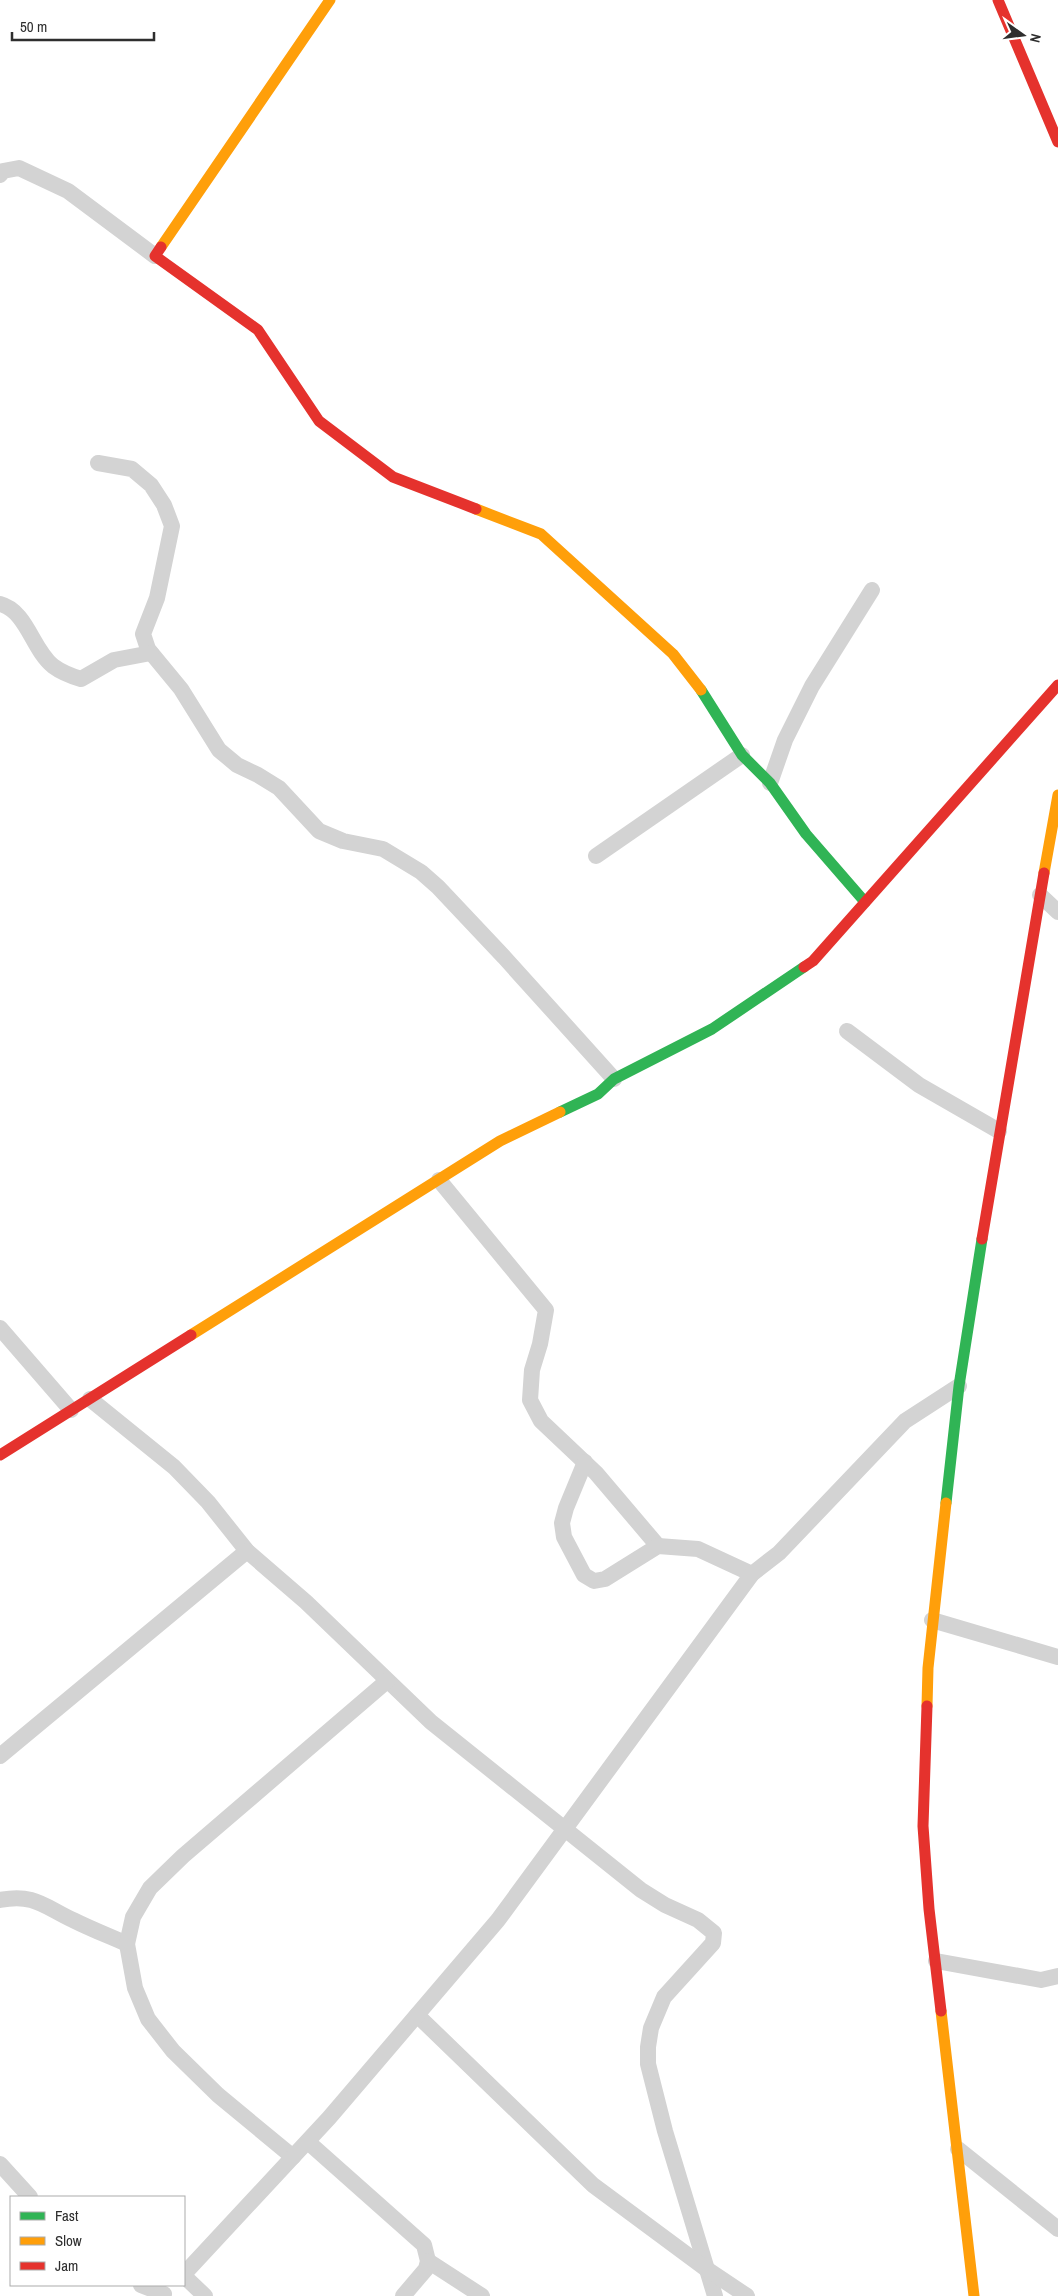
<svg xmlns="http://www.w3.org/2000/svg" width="1058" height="2296" font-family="'Archivo Narrow',sans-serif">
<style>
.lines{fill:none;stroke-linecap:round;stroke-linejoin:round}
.street{stroke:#d3d3d3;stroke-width:16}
.fast{stroke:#30b455;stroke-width:11}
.slow{stroke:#ff9f0a;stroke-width:11}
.jam{stroke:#e5322d;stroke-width:11}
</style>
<rect width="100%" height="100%" fill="#fff"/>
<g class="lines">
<g class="street">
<path d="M0 175 3 171 19 168 68 191 155 256"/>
<path d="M98 463 132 469 151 485 164 505 172 526 157 598 143 634 148 649 181 689 219 750 237 765 258 775 279 788 319 831 343 841 383 849 421 872 438 887 504 957 614 1079"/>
<path d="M0 604C27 611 32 649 53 666 61 672 71 676 81 679L114 660 151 653"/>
<path d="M770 783 785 740 812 686 872 590"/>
<path d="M596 856 742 755"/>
<path d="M1040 895 1058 912"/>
<path d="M847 1031 919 1085 999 1131"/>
<path d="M439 1180 546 1310 540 1344 532 1370 530 1400 541 1421 596 1473 658 1546"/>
<path d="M0 1328 71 1410"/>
<path d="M90 1399 174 1467 208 1502 247 1551 306 1602 431 1722 641 1890 665 1905 698 1920 714 1933 713 1943 664 1997 651 2028 648 2047V2064L665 2131 715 2296"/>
<path d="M585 1462 566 1508 562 1523 564 1537 584 1575 594 1581 605 1579 658 1546 698 1549 752 1574"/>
<path d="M932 1620 1058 1657"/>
<path d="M0 1756 247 1551"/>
<path d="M0 1900C34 1893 45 1907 73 1920 91 1929 109 1936 127 1944"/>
<path d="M936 1961 1041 1980 1058 1976"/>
<path d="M417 2015 593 2185 705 2268 747 2296"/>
<path d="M308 2142 424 2245 428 2261 426 2269 403 2296"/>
<path d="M958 2149 1058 2229"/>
<path d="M293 2157 218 2095 173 2051 148 2019 135 1988 127 1944 133 1917 150 1888 183 1856 387 1681"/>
<path d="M0 2164 30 2197"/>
<path d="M428 2261 482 2296"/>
<path d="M184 2274 329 2118 498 1920 752 1574 779 1553 905 1421 959 1386"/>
<path d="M184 2276 205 2296"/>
<path d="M141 2285 164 2294"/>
</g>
<g class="fast">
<path d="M701 690 742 755 770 783 806 834 865 902"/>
<path d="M560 1112 598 1094 614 1079 712 1029 804 967"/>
<path d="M946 1503 959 1386 982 1239"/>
</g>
<g class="slow">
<path d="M161 247 330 0"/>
<path d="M476 509 541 534 673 654 701 690"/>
<path d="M1044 873 1058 795"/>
<path d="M191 1335 500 1141 560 1112"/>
<path d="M927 1706 928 1668 946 1503"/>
<path d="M941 2011 974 2296"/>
</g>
<g class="jam">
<path d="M998 0 1058 142"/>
<path d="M161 247 155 256 258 330 319 421 393 477 476 509"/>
<path d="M804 967 813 961 1058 685"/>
<path d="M982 1239 1044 873"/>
<path d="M0 1455 191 1335"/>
<path d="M927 1706 923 1826 929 1909 941 2011"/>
</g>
</g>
<rect x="10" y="2196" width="175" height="90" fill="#ffffff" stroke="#ababab"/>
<rect x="20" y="2212" width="25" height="8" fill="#30b455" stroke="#ababab"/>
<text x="55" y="2221" font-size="15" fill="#2e2e2e">Fast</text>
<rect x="20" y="2237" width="25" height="8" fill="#ff9f0a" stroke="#ababab"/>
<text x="55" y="2246" font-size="15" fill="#2e2e2e">Slow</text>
<rect x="20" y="2262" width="25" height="8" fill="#e5322d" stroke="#ababab"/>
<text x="55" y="2271" font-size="15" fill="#2e2e2e">Jam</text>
<g transform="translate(1023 35) rotate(104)" stroke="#ffffff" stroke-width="4" paint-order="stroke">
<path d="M0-4L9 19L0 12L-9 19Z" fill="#2e2e2e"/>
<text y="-8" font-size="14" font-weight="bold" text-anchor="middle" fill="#2e2e2e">N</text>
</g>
<path d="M12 32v8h142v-8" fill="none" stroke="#2e2e2e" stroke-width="2.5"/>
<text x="20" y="32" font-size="15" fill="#2e2e2e" stroke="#ffffff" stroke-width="4" paint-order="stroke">50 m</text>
</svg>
